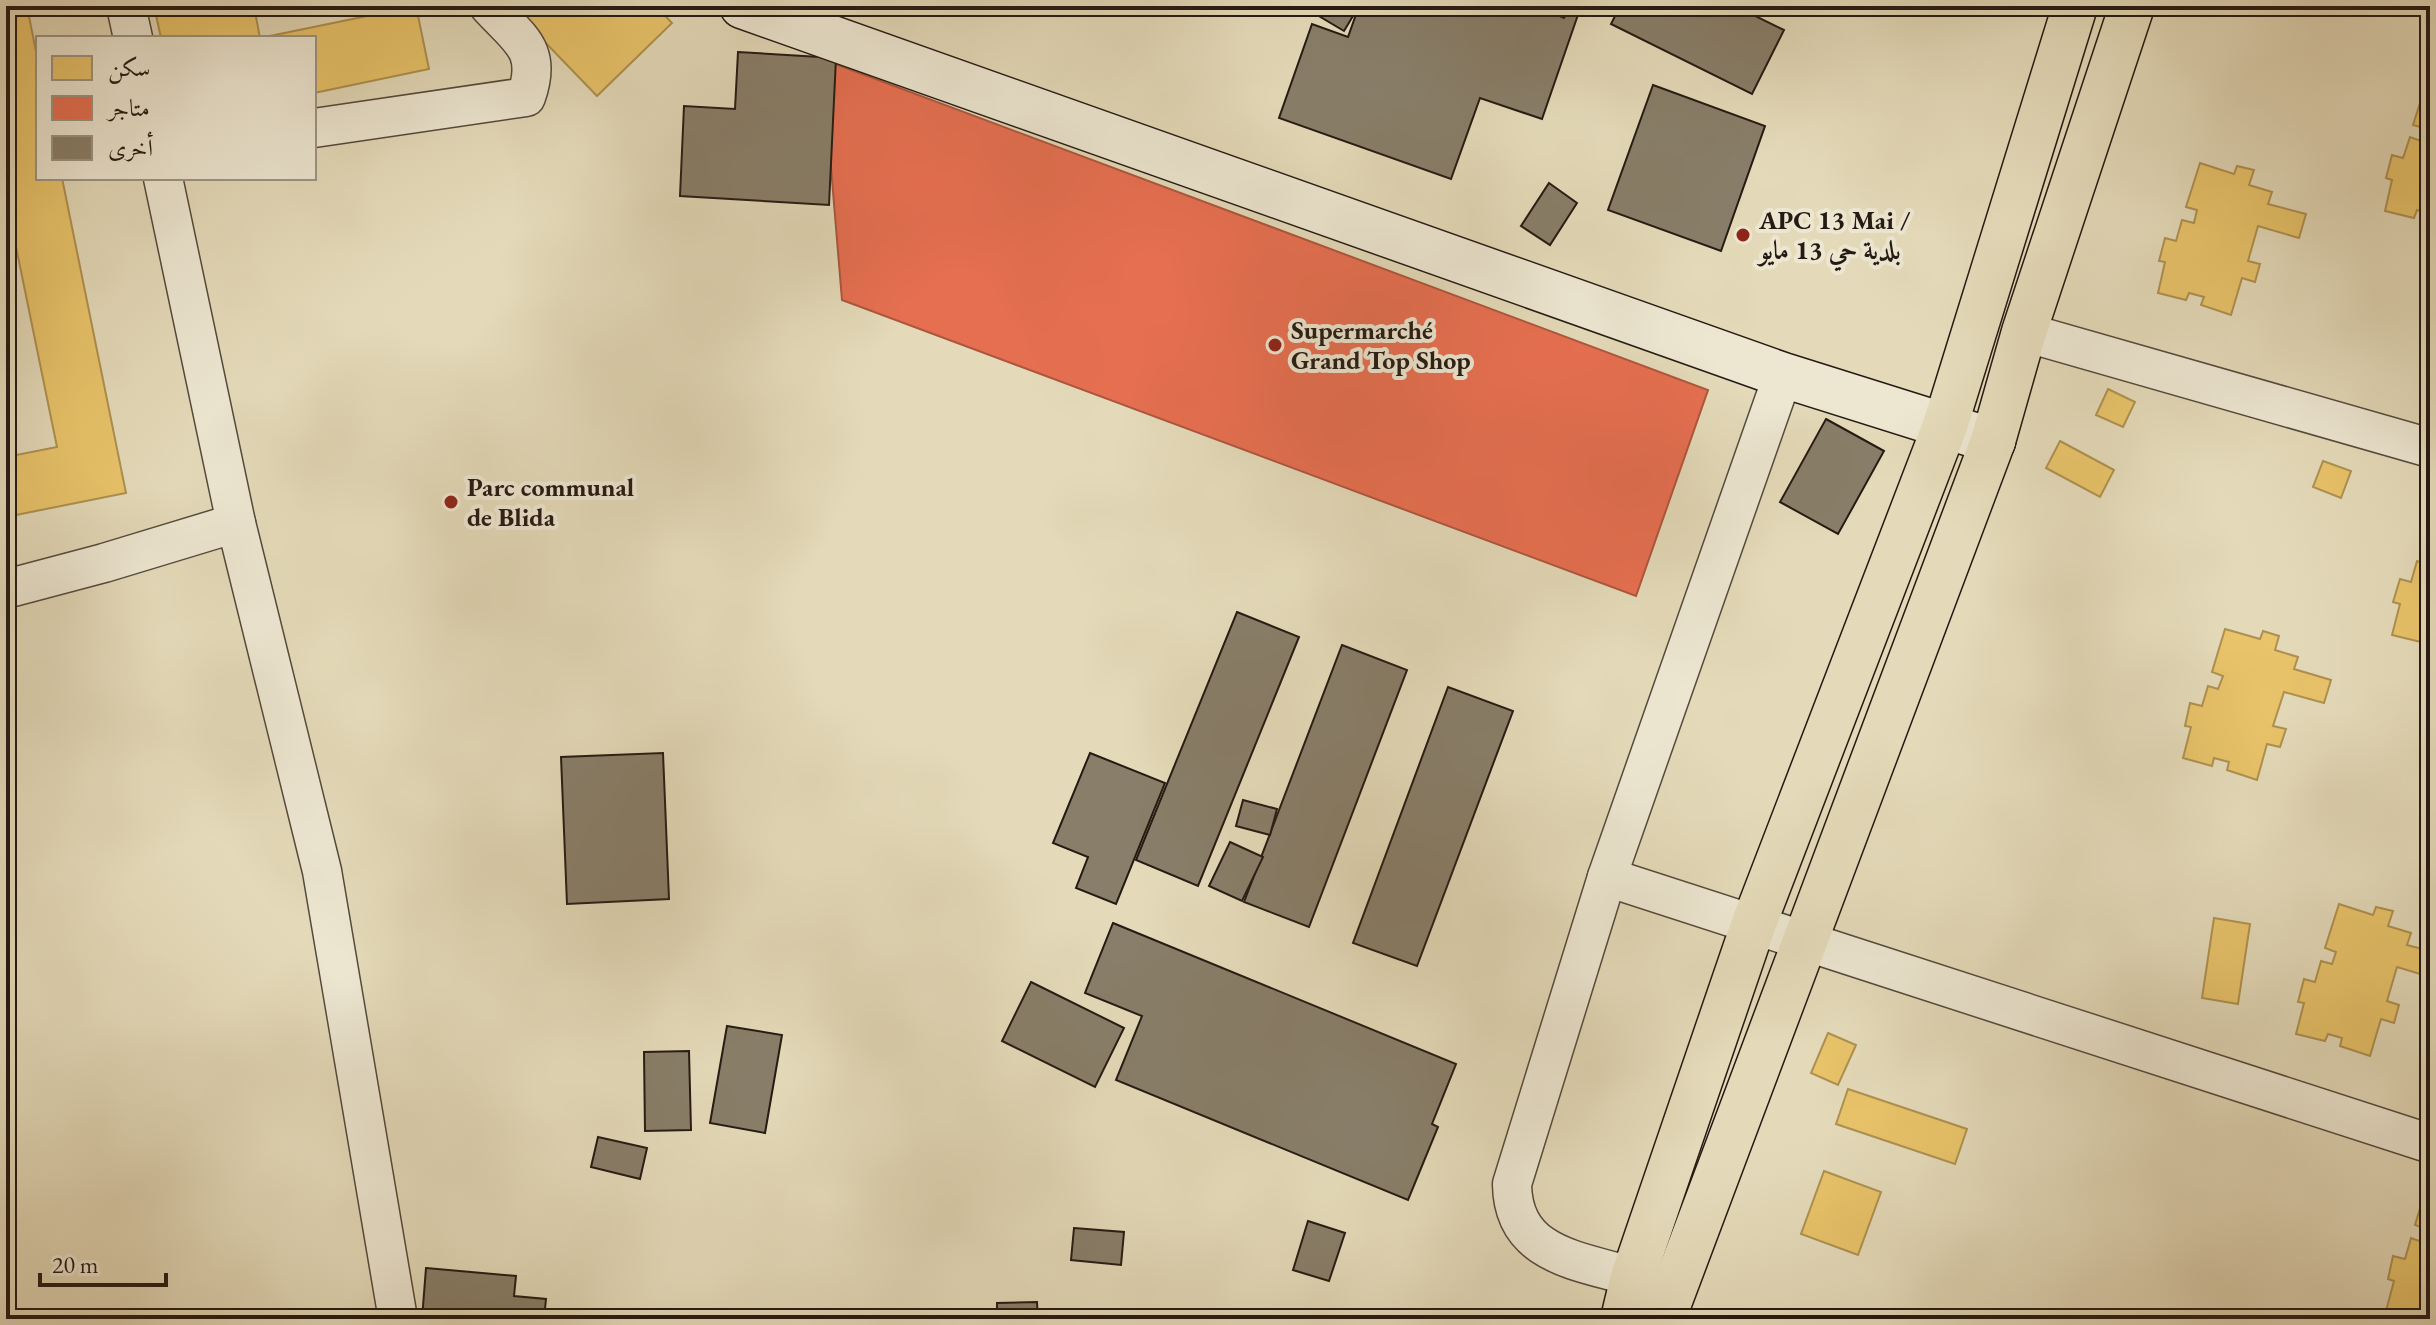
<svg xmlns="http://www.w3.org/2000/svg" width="2436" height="1325" font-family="'EB Garamond',Amiri,serif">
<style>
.homes{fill:#e9c46a;stroke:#ae9150;stroke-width:2}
.shops{fill:#e76f51;stroke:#ad563e;stroke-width:2}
.building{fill:#887e69;stroke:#251a13;stroke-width:2}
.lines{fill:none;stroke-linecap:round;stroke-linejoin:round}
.street-casing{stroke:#554a3c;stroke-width:41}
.secondary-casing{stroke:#251a13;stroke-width:47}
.primary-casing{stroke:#251a13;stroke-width:47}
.highway-casing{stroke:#251a13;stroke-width:47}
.street{stroke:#ede7d2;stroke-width:38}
.secondary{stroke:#ede7d2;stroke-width:44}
.primary{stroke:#e4dab9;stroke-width:44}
.highway{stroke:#e4dab9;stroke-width:44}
.poi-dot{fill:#8f2418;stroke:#ede7d2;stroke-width:3}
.labels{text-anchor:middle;stroke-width:8;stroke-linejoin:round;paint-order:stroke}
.poi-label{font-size:26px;font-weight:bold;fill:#251a13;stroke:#ede7d2;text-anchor:start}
</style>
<rect width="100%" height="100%" fill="#e4dab9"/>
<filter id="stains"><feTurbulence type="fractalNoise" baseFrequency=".0025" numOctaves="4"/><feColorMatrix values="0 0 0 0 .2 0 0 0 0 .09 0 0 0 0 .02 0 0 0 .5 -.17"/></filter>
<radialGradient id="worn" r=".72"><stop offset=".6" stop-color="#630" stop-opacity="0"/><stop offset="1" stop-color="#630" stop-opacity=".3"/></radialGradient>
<g class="homes">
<path d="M6 6H27L38 62V178H62L126 493 6 517V457L57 447 6 198Z"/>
<path d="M154 6H254L260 38 416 6 429 69 314 93V38H161Z"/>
<path d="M510 6H656L672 23 597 96Z"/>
<path d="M2316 6H2341L2339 13Z"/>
<path d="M2427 81 2430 82V214L2417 210 2414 218 2385 211 2392 180 2386 178 2392 155 2403 158 2410 137 2421 141 2424 128 2413 125Z"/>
<path d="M2200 163 2234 174 2237 166 2254 170 2249 185 2272 192 2268 204 2306 214 2299 238 2258 226 2248 261 2260 264 2255 282 2242 278 2231 315 2201 305 2204 297 2189 293 2186 300 2158 293 2165 262 2159 261 2165 238 2176 241 2182 220 2194 223 2197 210 2186 207Z"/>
<path d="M2108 389 2135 402 2123 427 2096 415Z"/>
<path d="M2060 441 2114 470 2100 497 2046 468Z"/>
<path d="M2323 461 2351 471 2341 498 2313 487Z"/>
<path d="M2430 519V552L2421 549Z"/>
<path d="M2430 558V636L2424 634 2421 642 2392 635 2400 604 2393 602 2400 579 2411 582 2417 561 2428 565Z"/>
<path d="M2225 629 2260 639 2263 631 2279 636 2275 650 2298 657 2294 669 2331 680 2324 703 2284 692 2273 726 2286 729 2280 747 2267 744 2257 780 2227 770 2229 762 2214 758 2212 766 2183 758 2191 727 2185 726 2190 703 2202 706 2208 686 2218 689 2223 676 2212 672Z"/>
<path d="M2339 904 2373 915 2376 907 2393 911 2388 926 2411 933 2407 945 2430 951V977L2397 967 2387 1001 2399 1005 2394 1023 2381 1019 2370 1056 2340 1046 2342 1038 2328 1034 2325 1041 2296 1034 2304 1003 2298 1002 2304 979 2315 982 2321 961 2332 964 2336 952 2325 948Z"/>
<path d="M2214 918 2250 924 2238 1004 2202 998Z"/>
<path d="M1828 1033 1856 1045 1838 1085 1811 1073Z"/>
<path d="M1848 1089 1967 1129 1955 1164 1836 1124Z"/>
<path d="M1824 1171 1881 1192 1858 1255 1801 1234Z"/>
<path d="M2428 1182 2430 1183V1314L2417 1311 2415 1318 2386 1311 2394 1281 2388 1279 2393 1256 2405 1259 2411 1238 2422 1242 2426 1229 2415 1225Z"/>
</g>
<path class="shops" d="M822 59 1708 390 1636 596 842 300Z"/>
<g class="building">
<path d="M1302 6H1359L1344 31Z"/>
<path d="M1359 6H1581L1542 119 1480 98 1451 179 1279 118 1312 24 1348 37Z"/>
<path d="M1537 6H1570L1564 18Z"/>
<path d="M1620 6H1735L1784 30 1752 94 1611 24Z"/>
<path d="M738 52 836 58 829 205 680 196 684 106 735 109Z"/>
<path d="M1653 85 1765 126 1721 251 1608 210Z"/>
<path d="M1549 183 1577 203 1550 245 1521 226Z"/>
<path d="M1826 419 1884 451 1838 534 1780 502Z"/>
<path d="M1237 612 1299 637 1198 886 1136 860Z"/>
<path d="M1342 645 1407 670 1309 927 1244 902Z"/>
<path d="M1448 687 1513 711 1417 966 1353 943Z"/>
<path d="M663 753 669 899 567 904 561 757Z"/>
<path d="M1090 753 1165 783 1116 904 1076 888 1088 857 1053 843Z"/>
<path d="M1243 800 1277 809 1270 835 1236 826Z"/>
<path d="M1230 842 1263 857 1242 901 1209 886Z"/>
<path d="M1113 923 1456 1064 1432 1124 1438 1127 1408 1200 1116 1080 1142 1016 1085 993Z"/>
<path d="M1031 982 1124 1028 1095 1087 1002 1041Z"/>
<path d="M727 1026 782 1035 765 1133 710 1123Z"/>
<path d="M689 1051 691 1130 645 1131 644 1052Z"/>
<path d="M598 1137 647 1148 640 1179 591 1167Z"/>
<path d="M1308 1221 1345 1233 1329 1281 1293 1270Z"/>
<path d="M1074 1228 1124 1232 1121 1265 1071 1260Z"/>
<path d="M426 1268 516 1276 514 1296 546 1299 544 1319H422Z"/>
<path d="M1037 1302 1038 1319H997V1303Z"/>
</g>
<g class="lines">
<defs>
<g id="street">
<path d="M126 6 133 38"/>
<path d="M314 128 526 97C543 49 519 39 489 6"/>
<path d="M163 178 236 523 322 871 398 1319"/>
<path d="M2024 332 2430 448"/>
<path d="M6 589 104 563 236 523"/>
<path d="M1607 877 2425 1142 2430 1141"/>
<path d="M1633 1277C1578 1260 1513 1256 1512 1184L1607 877 1783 375"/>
</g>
<path id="secondary" d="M742 6 1783 375 1993 441"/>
<g id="primary">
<path d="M1623 1319 1633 1277 1753 926 1945 426"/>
<path d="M1663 1319 1993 441"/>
</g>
<g id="highway">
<path d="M1945 426 2075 6"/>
<path d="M1993 441 2024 332 2132 6"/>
</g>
</defs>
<use href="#street" class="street-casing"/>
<use href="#secondary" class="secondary-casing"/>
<use href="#primary" class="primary-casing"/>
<use href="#highway" class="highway-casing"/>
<use href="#street" class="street"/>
<use href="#secondary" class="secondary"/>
<use href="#primary" class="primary"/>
<use href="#highway" class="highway"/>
</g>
<g class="poi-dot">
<circle cx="1743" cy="235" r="8"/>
<circle cx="1275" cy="345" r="8"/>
<circle cx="451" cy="502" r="8"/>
</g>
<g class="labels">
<g class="poi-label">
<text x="1759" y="229">APC 13 Mai /<tspan x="1759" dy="30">بلدية حي 13 مايو</tspan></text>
<text x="1291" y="339">Supermarché<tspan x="1291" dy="30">Grand Top Shop</tspan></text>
<text x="467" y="496">Parc communal<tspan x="467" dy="30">de Blida</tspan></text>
</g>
</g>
<rect width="2436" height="1325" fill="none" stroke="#e4dab9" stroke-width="32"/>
<rect x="8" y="8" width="2420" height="1309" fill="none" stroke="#251a13" stroke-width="4"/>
<rect x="16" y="16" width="2404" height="1293" fill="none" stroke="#251a13" stroke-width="2"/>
<rect x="36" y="36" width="280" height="144" fill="#ede7d2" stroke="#9d9586" stroke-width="2"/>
<rect x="52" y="56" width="40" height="24" fill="#e9c46a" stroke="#9d9586" stroke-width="2"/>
<text x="108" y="76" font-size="24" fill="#251a13">سكن</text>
<rect x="52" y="96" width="40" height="24" fill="#e76f51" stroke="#9d9586" stroke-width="2"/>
<text x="108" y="116" font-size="24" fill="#251a13">متاجر</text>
<rect x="52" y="136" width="40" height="24" fill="#887e69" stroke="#9d9586" stroke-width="2"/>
<text x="108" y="156" font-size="24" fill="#251a13">أخرى</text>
<path d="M40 1273v12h126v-12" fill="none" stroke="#251a13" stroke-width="4"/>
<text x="52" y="1273" font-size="24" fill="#251a13" stroke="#ede7d2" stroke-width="6" paint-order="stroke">20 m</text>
<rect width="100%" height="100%" filter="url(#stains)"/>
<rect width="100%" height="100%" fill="url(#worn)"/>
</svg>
